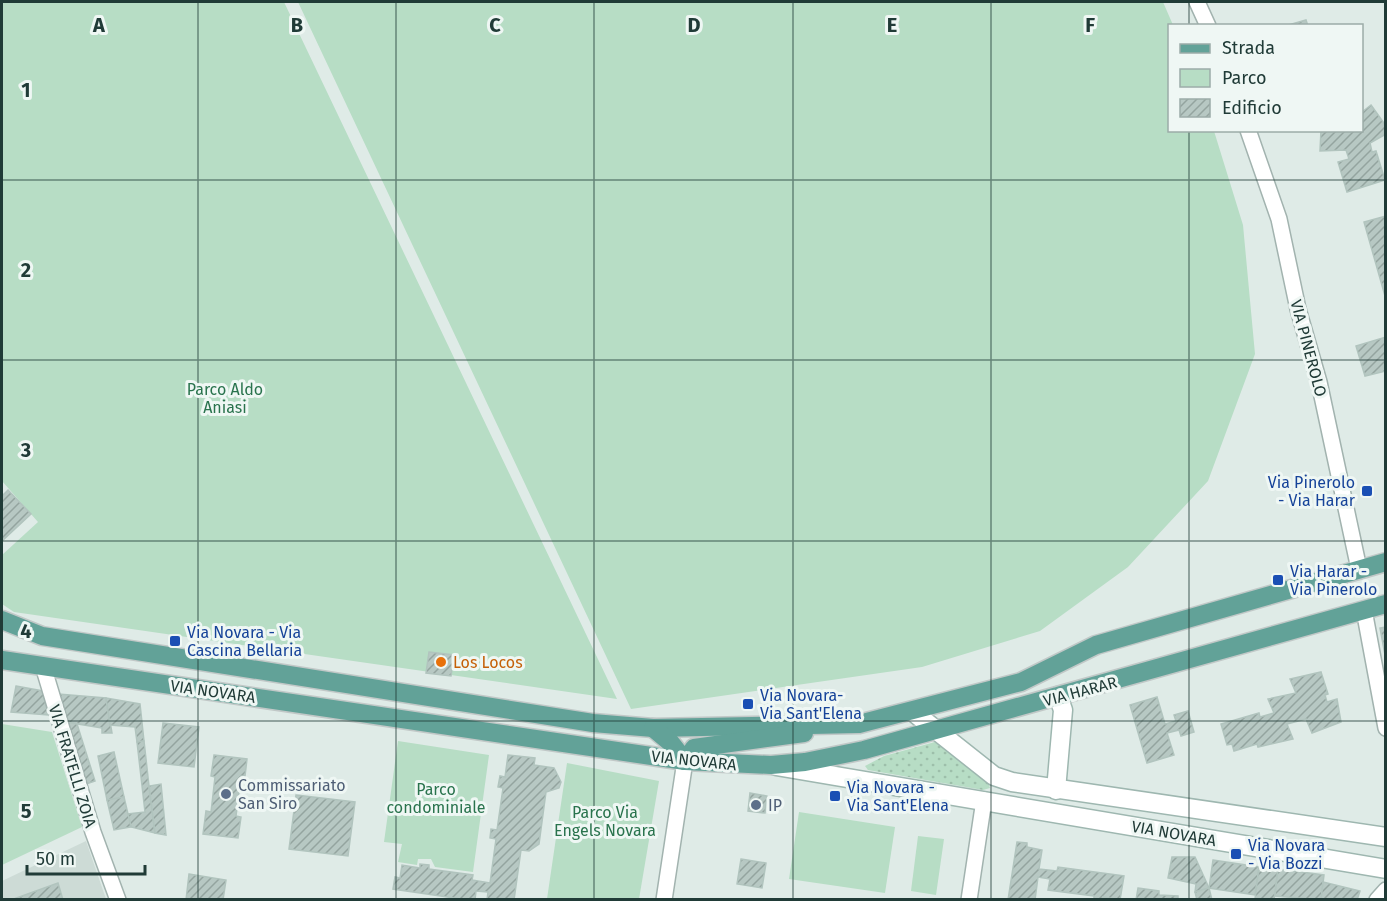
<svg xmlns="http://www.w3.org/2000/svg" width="1387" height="901" font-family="'Fira Sans',sans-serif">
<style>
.built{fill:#cddbd6}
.grass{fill:url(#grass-dots)}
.park{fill:#b7ddc5}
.building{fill:url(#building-hatch);stroke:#b1c4be;stroke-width:1.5}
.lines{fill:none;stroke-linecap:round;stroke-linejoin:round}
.street-casing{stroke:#a2b3af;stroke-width:18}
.secondary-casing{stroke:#9eb7b0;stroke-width:21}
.primary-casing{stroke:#c1c8c7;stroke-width:21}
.street{stroke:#fff;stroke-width:15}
.secondary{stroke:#fff;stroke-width:18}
.primary{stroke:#62a298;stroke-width:18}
.grid{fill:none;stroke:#203b37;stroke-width:1.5;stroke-opacity:0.55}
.transit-dot{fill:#1a4fb4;stroke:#eff7f4;stroke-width:2}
.food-dot{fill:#e8710a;stroke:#eff7f4;stroke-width:2}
.service-dot{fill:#5c6f8a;stroke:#eff7f4;stroke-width:2}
.labels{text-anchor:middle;stroke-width:6;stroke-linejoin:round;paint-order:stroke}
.street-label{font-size:16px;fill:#203b37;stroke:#eff7f4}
.park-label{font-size:16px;fill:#29734d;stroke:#eff7f4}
.transit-label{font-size:16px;fill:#164399;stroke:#eff7f4;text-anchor:start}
.food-label{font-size:16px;fill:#c56008;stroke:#eff7f4;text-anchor:start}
.service-label{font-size:16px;fill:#4e5e75;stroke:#eff7f4;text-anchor:start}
.grid-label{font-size:20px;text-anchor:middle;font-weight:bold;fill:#203b37;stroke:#eff7f4;stroke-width:6;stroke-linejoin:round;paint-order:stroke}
</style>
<defs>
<pattern id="grass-dots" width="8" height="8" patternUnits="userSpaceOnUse" patternTransform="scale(1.5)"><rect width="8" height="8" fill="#b7ddc5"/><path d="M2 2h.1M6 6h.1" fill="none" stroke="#9dbfaa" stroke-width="1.8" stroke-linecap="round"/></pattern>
<pattern id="building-hatch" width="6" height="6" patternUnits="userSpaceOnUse" patternTransform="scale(1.5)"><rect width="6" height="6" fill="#b7c8c3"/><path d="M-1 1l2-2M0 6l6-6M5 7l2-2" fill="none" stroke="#94a49f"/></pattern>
</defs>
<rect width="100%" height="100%" fill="#dfebe7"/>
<path class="built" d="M86 841 106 899 2 900V881Z"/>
<path class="grass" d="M935 742 988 782 990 788 983 790 868 770 865 766 884 756Z"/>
<g class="park">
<path d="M2 2H284L617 699 14 612 2 604V555L38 522 2 481Z"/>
<path d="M298 2H1163L1173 25 1170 26V130L1214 131 1243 225 1255 354 1208 481 1128 567 1040 631 922 667 631 709Z"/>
<path d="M2 724 52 732 82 827 2 865Z"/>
<path d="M398 741 489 755 473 872 435 867 431 859H418L417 865 398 862 402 844 384 842Z"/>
<path d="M567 763 659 781 639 899H547Z"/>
<path d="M799 812 895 827 885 893 789 879Z"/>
<path d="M918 836 944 839 936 895 911 891Z"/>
</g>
<g class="building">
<path d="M1306 20 1308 26H1285Z"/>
<path d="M1371 105 1386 126V134L1370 143 1372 152 1376 151 1385 180 1347 192 1338 162 1349 159 1346 150 1320 151 1321 130H1362V112Z"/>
<path d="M1386 216V296H1385L1364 222Z"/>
<path d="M1386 337V371L1365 376 1356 346Z"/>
<path d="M8 490 31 514 2 541V496Z"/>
<path d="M1386 627V655H1385L1380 628Z"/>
<path d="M429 652 454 655 451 676 426 673Z"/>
<path d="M1321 672 1328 694 1325 695 1327 702 1337 699 1341 722 1312 733 1306 719 1287 724 1293 739 1258 747 1257 744 1234 751 1232 744 1227 745 1221 724 1259 713 1260 717 1274 713 1268 699 1296 693 1290 679Z"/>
<path d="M16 686 43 691 48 715 11 712Z"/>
<path d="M58 694 106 698 112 733H102V728L66 722Z"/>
<path d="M1157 697 1165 724 1176 721 1174 715 1188 711 1194 732 1181 736 1179 730 1167 733 1174 755 1147 763 1130 705Z"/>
<path d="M106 698 140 704 144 741 137 742 135 727 110 725Z"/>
<path d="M66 722 77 724 95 781 86 784Z"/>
<path d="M163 723 199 727 194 767 158 763Z"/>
<path d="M144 741 149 786 155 833 131 827 128 814 145 812 137 742Z"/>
<path d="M114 752 124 797 107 800 98 756Z"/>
<path d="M214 755 247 759 245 776H241L236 816 241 817 238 838 203 834 206 811 211 812 215 777 211 776Z"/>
<path d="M508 755 535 758 534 765 554 768 561 782 559 788 546 792 539 844 529 851 521 850 514 900H487L488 892 476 891 475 900H468L393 889 395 877 400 878 402 865 420 868V864L429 865V869L473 875 472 880 490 883 496 839 490 838 491 829 497 830 503 788 498 787 500 776 505 777Z"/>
<path d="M161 784 166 835 155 833 149 786Z"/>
<path d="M750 793 767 796 765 813 748 811Z"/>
<path d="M296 795 355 802 348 856 289 849Z"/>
<path d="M124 797 131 827 114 830 107 800Z"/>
<path d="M1017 842 1027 843V847L1042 850 1039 869 1057 871 1058 867 1124 876 1120 900 1103 897V900H1094V896L1048 890 1050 879 1038 877 1035 900H1008Z"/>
<path d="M1172 857H1195L1209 888 1195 892 1196 884 1168 878Z"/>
<path d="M741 859 766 863 762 888 737 884Z"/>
<path d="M1213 860 1259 867 1255 895 1209 888Z"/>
<path d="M1259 867 1278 869 1274 900 1255 899Z"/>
<path d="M1278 869 1324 875 1321 900 1275 896Z"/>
<path d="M189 874 226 880 223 900H186Z"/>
<path d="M1323 882 1360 891 1357 900H1321Z"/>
<path d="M58 883 63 900H11Z"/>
<path d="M1138 888 1159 891V895L1178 896V900H1136Z"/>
<path d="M1209 888 1212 900H1197L1195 892Z"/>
</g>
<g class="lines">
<defs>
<g id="street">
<path d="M1197 2 1208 26"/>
<path d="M1248 130 1279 219 1298 309 1319 382 1359 569"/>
<path d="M1364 610 1386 728"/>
<path d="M43 666 93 832 118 900"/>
<path d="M664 900 685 761"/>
<path d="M969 900 984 800"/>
<path d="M1377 900 1386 890"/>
</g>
<g id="secondary">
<path d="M912 711 994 776 1012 782 1386 837"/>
<path d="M776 766 1386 869"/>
<path d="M1056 790 1063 710 1058 696"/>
</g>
<g id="primary">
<path d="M2 620 42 636 593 723 653 728 859 724 1021 682 1096 645 1386 562"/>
<path d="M2 660 685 761 771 765 805 762 864 750 1386 604"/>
<path d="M653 728 671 743 685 761"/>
<path d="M685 761 694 748 804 733"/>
</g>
</defs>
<use href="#street" class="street-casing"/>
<use href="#secondary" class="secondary-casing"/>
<use href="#primary" class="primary-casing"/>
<use href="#street" class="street"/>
<use href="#secondary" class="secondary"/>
<use href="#primary" class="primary"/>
</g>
<path class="grid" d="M198 2V900M396 2V900M594 2V900M793 2V900M991 2V900M1189 2V26M1189 130V900M2 180H1386M2 360H1386M2 541H1386M2 721H1386"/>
<g class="transit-dot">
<rect x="1361" y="485" width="12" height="12" rx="3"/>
<rect x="1272" y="574" width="12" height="12" rx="3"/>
<rect x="169" y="635" width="12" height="12" rx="3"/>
<rect x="742" y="698" width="12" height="12" rx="3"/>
<rect x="829" y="790" width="12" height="12" rx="3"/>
<rect x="1230" y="848" width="12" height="12" rx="3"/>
</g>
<circle class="food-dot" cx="441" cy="662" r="6"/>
<g class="service-dot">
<circle cx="226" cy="794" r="6"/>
<circle cx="756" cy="805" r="6"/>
</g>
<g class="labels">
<g class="street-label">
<text transform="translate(1309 348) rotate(75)" y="6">VIA PINEROLO</text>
<text transform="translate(213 691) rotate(8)" y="6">VIA NOVARA</text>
<text transform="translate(1080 691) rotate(-15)" y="6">VIA HARAR</text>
<text transform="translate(694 760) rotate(6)" y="6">VIA NOVARA</text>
<text transform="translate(73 766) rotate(73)" y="6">VIA FRATELLI ZOIA</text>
<text transform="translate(1174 833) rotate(10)" y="6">VIA NOVARA</text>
</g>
<g class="park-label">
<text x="225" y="395">Parco Aldo<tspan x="225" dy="18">Aniasi</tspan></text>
<text x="436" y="795">Parco<tspan x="436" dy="18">condominiale</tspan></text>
<text x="605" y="818">Parco Via<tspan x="605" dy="18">Engels Novara</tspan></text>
</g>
<g class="transit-label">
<text x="1355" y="488" text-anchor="end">Via Pinerolo<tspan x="1355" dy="18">- Via Harar</tspan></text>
<text x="1290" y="577">Via Harar -<tspan x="1290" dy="18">Via Pinerolo</tspan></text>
<text x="187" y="638">Via Novara - Via<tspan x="187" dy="18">Cascina Bellaria</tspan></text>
<text x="760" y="701">Via Novara-<tspan x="760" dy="18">Via Sant'Elena</tspan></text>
<text x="847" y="793">Via Novara -<tspan x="847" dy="18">Via Sant'Elena</tspan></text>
<text x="1248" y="851">Via Novara<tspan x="1248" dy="18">- Via Bozzi</tspan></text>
</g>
<g class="food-label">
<text x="453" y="668">Los Locos</text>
</g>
<g class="service-label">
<text x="238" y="791">Commissariato<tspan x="238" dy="18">San Siro</tspan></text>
<text x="768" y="811">IP</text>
</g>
</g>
<g class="grid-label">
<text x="99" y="32">A</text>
<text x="297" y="32">B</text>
<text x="495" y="32">C</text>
<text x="694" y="32">D</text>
<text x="892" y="32">E</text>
<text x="1090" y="32">F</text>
<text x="26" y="97">1</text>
<text x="26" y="277">2</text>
<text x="26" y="457">3</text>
<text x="26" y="638">4</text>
<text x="26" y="818">5</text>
</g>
<rect width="1387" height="901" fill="none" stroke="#203b37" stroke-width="6"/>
<rect x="1168" y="24" width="195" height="108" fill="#eff7f4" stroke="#9caca8" stroke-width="1.5"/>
<rect x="1180" y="44" width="30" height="9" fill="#62a298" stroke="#9caca8" stroke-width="1.5"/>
<text x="1222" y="54" font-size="18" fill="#203b37">Strada</text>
<rect x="1180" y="69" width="30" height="18" fill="#b7ddc5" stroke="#9caca8" stroke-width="1.5"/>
<text x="1222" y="84" font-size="18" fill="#203b37">Parco</text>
<rect x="1180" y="99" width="30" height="18" fill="url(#building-hatch)" stroke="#9caca8" stroke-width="1.5"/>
<text x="1222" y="114" font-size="18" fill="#203b37">Edificio</text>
<path d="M27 865v9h118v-9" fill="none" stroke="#203b37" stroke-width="3"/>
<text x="36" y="865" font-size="18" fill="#203b37" stroke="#eff7f4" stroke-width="4.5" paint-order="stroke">50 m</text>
</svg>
